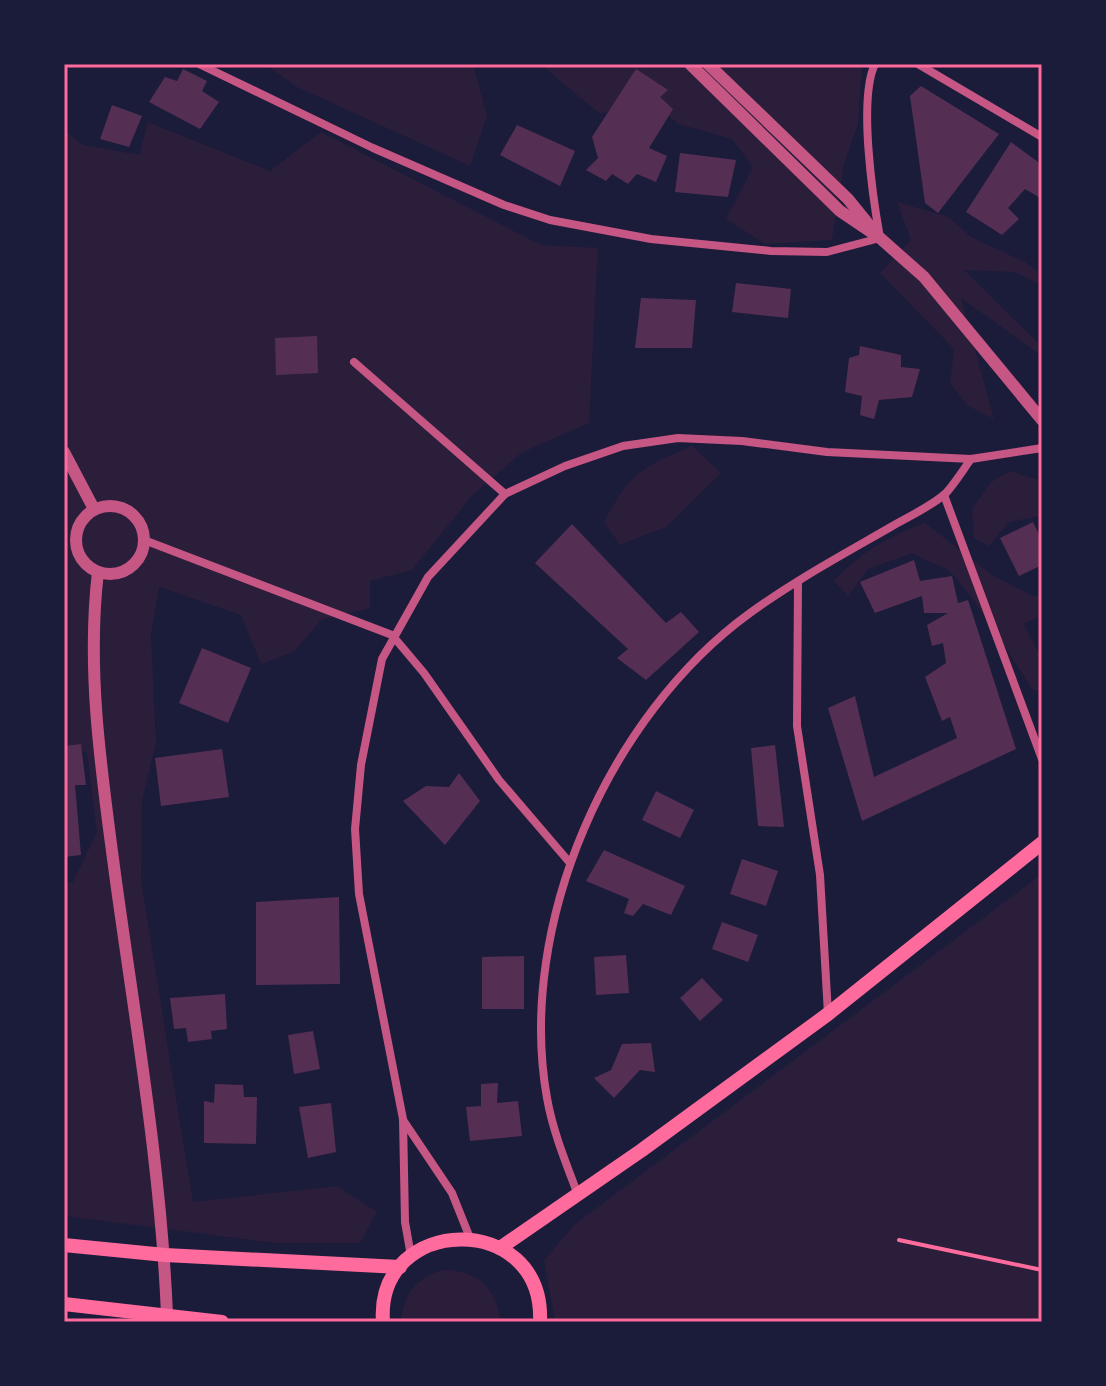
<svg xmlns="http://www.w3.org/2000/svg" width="1106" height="1386" font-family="Commissioner,sans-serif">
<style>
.green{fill:#2a1e3b}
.building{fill:#542f53}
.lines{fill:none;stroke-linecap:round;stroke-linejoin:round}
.path{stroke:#ff6b9d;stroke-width:4}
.minor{stroke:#c65784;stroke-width:8}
.tertiary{stroke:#c65784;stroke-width:12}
.secondary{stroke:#ff6b9d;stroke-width:14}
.neatline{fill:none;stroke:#ff6b9d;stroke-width:3}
</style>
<rect width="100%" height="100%" fill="#1b1b3a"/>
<g class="green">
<path d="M265 64H473L487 116 470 166 297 87Z"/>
<path d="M540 64H862L858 124 844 164 832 240 765 244 726 219 753 167 732 139 678 124 648 97 600 114Z"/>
<path d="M148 122 270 171 321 132 541 245 598 248 589 423 521 453 471 497 412 570 370 581V608L321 620 294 652 261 664 241 615 159 587 151 634 156 743 142 801 141 881 193 1202 337 1186 377 1212 360 1243H275L64 1216V884L73 882 97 832 87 753 64 744V130L83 145 139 155Z"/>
<path d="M897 202 949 217 971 237 1025 262 1042 275V285L1014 272 964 270 1042 347V356L961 298 994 419 968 406 950 383 954 349 880 273 911 240Z"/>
<path d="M692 446 721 473 666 527 620 545 604 522C628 475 643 466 692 446Z"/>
<path d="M1010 471 1042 481V520L1040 516 1009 522 989 546 974 538 972 509 991 482Z"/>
<path d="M925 523 994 576 1035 597 1042 593V615L1024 624 1042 660V690H1033C1017 667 964 579 946 569 934 562 924 562 913 553L868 569 848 596 834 581C858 554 890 535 925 523Z"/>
<path d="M1042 874V1322H555L544 1260 574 1225Z"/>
<path d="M441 1270C476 1270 497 1286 500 1322H401C403 1294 415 1280 441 1270Z"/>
</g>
<g class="building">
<path d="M183 69 207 81 202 91 219 102 200 129 149 102 165 77 177 81Z"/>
<path d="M636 69 668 90 660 97 673 109 649 148 667 156 656 182 637 174 628 184 612 174 606 181 586 170 598 158 592 137Z"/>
<path d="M921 86 999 134 938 213 925 203 910 96Z"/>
<path d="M112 105 142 116 129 147 100 139Z"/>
<path d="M517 125 575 151 560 186 500 155Z"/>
<path d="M1011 142 1042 165V199L1025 189 1008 208 1019 219 1002 235 966 212Z"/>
<path d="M680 153 736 160 728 197 675 192Z"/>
<path d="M736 283 791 289 788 318 732 312Z"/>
<path d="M641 298 696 300 692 348H635Z"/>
<path d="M317 336 318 373 276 375 275 338Z"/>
<path d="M860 346 901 355V367L920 369 912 397 879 400 874 419 860 415 862 396 845 392 849 358 859 355Z"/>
<path d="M1033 522 1042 541V565L1019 576 1000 538Z"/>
<path d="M572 524 666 623 681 612 699 632 646 680 617 658 628 649 535 563Z"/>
<path d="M914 560 920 581 952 576 958 603 968 600 1016 749 862 821 828 708 855 696 874 777 957 738 950 717 942 721 925 677 946 663 943 643 932 646 927 625 948 613H924L922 596 875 613 860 582Z"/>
<path d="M202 648 251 668 228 723 179 703Z"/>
<path d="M81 744 86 785H75L81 855 64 857V746Z"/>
<path d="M775 745 784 827 758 826 751 748Z"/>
<path d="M222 749 229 797 161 806 155 758Z"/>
<path d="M459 773 480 801 445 845 403 801 426 786 449 787Z"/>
<path d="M656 791 694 810 680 838 642 820Z"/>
<path d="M604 850 685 886 671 915 643 904 633 916 624 913 629 899 586 881Z"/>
<path d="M742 859 778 871 766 906 730 894Z"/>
<path d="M339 897 340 984 256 985V902Z"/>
<path d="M722 922 758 935 748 962 712 949Z"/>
<path d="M626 955 629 993 596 995 594 957Z"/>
<path d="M524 956V1009H482V957Z"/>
<path d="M702 978 723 1000 700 1021 680 998Z"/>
<path d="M225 994 227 1029 211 1031 212 1039 188 1042 186 1028 174 1029 170 998Z"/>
<path d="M313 1031 320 1069 294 1074 288 1035Z"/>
<path d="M651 1043 655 1072 640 1070 614 1098 594 1078 611 1070 622 1044Z"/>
<path d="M498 1083 497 1103 518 1101 522 1136 470 1141 466 1107 481 1106V1084Z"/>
<path d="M215 1084 243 1085 244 1097H257L256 1144 204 1143V1101L214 1103Z"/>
<path d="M331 1103 336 1152 308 1158 299 1107Z"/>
</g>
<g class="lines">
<path class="path" d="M899 1240 1042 1270"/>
<g class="minor">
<path d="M199 64 373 148 504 205 550 220 651 239 771 251 827 252 880 238C873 199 858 99 875 64"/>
<path d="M918 64 1042 137"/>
<path d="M354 362 505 494"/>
<path d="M944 495 1042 759"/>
<path d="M144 540 392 635 424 673 499 780 570 863"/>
<path d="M798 582 797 726 820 875 828 1014"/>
<path d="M403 1120 452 1193 470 1238"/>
<path d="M578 1195C566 1163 553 1132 547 1098 516 925 609 715 750 613 794 581 842 555 889 528 907 517 931 507 946 493 955 483 963 470 971 459"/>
<path d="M411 1256 405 1222 403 1119 359 894 355 829 361 765 382 659 428 577 505 494 565 466 623 446 678 438 742 441 827 452 971 459 1042 448"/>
</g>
<g class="tertiary">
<path d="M690 64 840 211 880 238 924 277 1042 420"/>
<path d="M708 64 848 199 878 236"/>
<path d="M64 452 94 509"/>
<circle cx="110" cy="540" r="34"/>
<path d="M98 572C86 672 102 775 115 874 135 1021 161 1167 167 1315"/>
</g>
<g class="secondary">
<path d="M64 1245 165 1255 400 1267"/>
<path d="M500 1248 642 1150 828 1014 1042 843"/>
<path d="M64 1304 222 1322"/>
<path d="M383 1322C375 1214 545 1210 540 1322"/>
</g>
</g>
<rect width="1106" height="1386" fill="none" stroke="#1b1b3a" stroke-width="132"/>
<rect x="66" y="66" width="974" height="1254" class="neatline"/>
</svg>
